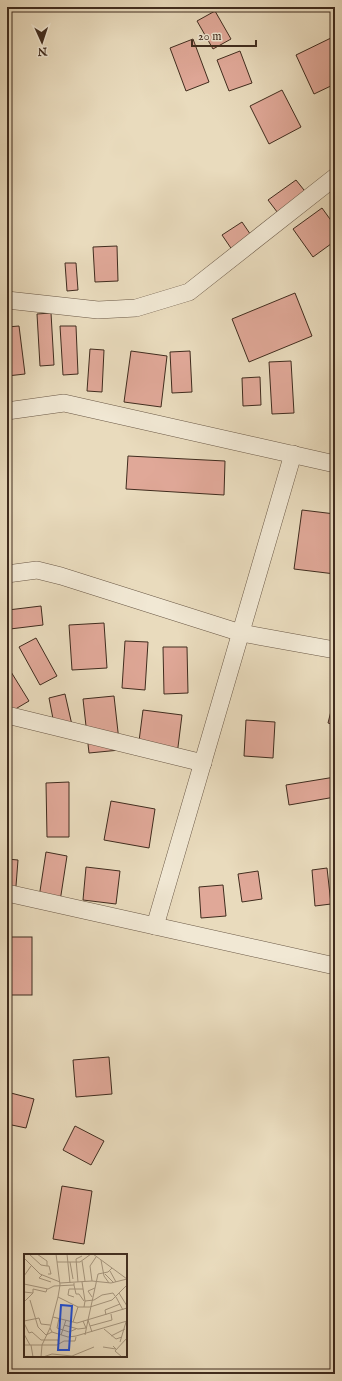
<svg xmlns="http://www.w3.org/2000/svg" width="342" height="1381" font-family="'IM FELL English',serif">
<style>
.building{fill:#e0a898;stroke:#402c1e}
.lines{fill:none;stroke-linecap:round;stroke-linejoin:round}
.minor-casing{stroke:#6a5846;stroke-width:18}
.minor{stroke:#f1e8d4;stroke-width:17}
.inset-road{fill:none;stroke:#a5957d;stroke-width:1}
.view{fill:#1d4ed8;fill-opacity:0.15;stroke:#1d4ed8;stroke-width:2}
.inset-edge{fill:none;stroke:#402c1e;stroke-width:2}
</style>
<rect width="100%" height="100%" fill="#e9dbbd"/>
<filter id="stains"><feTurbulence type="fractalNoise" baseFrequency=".005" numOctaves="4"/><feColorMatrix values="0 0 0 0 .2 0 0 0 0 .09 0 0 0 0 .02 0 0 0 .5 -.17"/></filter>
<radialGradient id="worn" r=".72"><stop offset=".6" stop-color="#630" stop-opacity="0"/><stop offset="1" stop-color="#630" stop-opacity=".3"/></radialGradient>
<g class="building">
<path d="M215 11 231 39 213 49 197 21Z"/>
<path d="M333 37 335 42V84L314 94 296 55Z"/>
<path d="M193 39 209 82 186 91 170 48Z"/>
<path d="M240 51 252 83 229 91 217 60Z"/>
<path d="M282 90 301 127 269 144 250 106Z"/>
<path d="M296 180 312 200 284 221 268 200Z"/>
<path d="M322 208 335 226V241L313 257 293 229Z"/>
<path d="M242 222 257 244 237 257 222 235Z"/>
<path d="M117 246 118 281 95 282 93 247Z"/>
<path d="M65 263H76L78 290 67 291Z"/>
<path d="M295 293 312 336 249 362 232 319Z"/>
<path d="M51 313 54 365 40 366 37 314Z"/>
<path d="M19 326 25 374 7 376V327Z"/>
<path d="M60 326H76L78 374 63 375Z"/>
<path d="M90 349 104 350 102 392 87 391Z"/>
<path d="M131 351 167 356 161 407 124 402Z"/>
<path d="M190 351 192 392 172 393 170 352Z"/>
<path d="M291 361 294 413 272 414 269 362Z"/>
<path d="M260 377 261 405 243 406 242 378Z"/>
<path d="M128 456 225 461 224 495 126 489Z"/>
<path d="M302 510 335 514V574L294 569Z"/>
<path d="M41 606 43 625 10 629 8 610Z"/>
<path d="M104 623 107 668 72 670 69 625Z"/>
<path d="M36 638 57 676 40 685 19 647Z"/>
<path d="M125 641 148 642 145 690 122 688Z"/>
<path d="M163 647H187L188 693 164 694Z"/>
<path d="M8 667 29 701 7 714V668Z"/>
<path d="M65 694 72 725 55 729 49 698Z"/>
<path d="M114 696 120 750 89 753 83 699Z"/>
<path d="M333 703H335V725L328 723Z"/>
<path d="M143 710 182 715 177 755 138 749Z"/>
<path d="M246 720 275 722 273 758 244 756Z"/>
<path d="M335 777V797L289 805 286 785Z"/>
<path d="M69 782V837H47L46 783Z"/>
<path d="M111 801 155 809 149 848 104 840Z"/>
<path d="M46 852 67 856 59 908 38 904Z"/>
<path d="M7 859 18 860 15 899H7Z"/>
<path d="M86 867 120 871 116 904 83 900Z"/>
<path d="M327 868 331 904 315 906 312 870Z"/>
<path d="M258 871 262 899 242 902 238 874Z"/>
<path d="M223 885 226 916 201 918 199 887Z"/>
<rect x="7" y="937" width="25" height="58"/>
<path d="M109 1057 112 1094 76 1097 73 1060Z"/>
<path d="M7 1092 34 1099 26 1128 7 1124Z"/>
<path d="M75 1126 104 1141 91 1165 63 1150Z"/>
<path d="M62 1186 92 1191 84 1244 53 1239Z"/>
<path d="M7 1348 8 1374H7Z"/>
<path d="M74 1370V1374H54V1371Z"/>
</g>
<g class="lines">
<defs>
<g id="minor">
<path d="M7 300 98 310 136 308 189 292 335 177"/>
<path d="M7 411 64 403 335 464"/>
<path d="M7 574 37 570 61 576 241 633 335 650"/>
<path d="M7 715 203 763"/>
<path d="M7 893 335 966"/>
<path d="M155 926 293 454"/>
</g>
</defs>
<use href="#minor" class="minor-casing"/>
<use href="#minor" class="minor"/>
</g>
<g transform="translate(24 1254)">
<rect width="103" height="103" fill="#e9dbbd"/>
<path class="inset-road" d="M5 0 17 11 23 12V7L13 0M43 0 46 29M69 0 103 25M0 4 16 20 36 28M77 6 80 22 85 29M58 7 61 27M33 8H56L67 0M46 8 49 25M23 12H25L27 20H24M86 17 92 28M81 20 90 29M18 21 15 24 27 28M0 22 7 12M68 27 66 12 72 3M54 28 52 5 58 2M58 28 61 47M36 29 68 27 87 29 103 25M0 30 24 35 30 32 50 31V29M50 31 52 40H55L60 47M0 38 9 39V35L22 38 23 35M95 39 103 52M34 43 54 53H66L88 46 103 31M50 43 44 41 45 35H59M68 43 64 37 71 34 74 20 84 18 88 14M92 43 99 56M6 46 14 73 22 81 28 78 26 74M0 48 9 39M60 53 61 47 70 46 78 41 89 39 91 42M82 61 81 56 96 50M29 63 53 69 103 54M15 64 17 70 26 71M35 64 33 74 45 78 52 75M0 67 15 64M49 68 54 53M0 69 5 79 8 78 17 86H34L35 90M40 71 54 75 62 74 59 67M66 72 88 66 87 60M80 75 92 85 98 83M28 78 44 83 52 82 103 67M68 78 64 66 71 34M0 80 6 91M37 81 42 66M61 81 64 66M87 82 101 75M96 88 102 68M0 91H33L40 87H51L52 83M7 91 9 103M79 93 92 95 89 92M17 103 18 91 26 74 34 43 36 31 32 0M19 103 28 100 48 102 70 93M98 103 91 97 103 84"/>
<path class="view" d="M37 51 48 52 45 96H34Z"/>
<rect width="103" height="103" class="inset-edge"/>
</g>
<rect width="342" height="1381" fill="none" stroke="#e9dbbd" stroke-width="24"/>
<rect x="8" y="8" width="326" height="1365" fill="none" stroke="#402c1e" stroke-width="2"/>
<rect x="12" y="12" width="318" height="1357" fill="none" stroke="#402c1e"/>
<g transform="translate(42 42) rotate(177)" stroke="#f1e8d4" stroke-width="3" paint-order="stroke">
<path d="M0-3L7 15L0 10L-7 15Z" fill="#402c1e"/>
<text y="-6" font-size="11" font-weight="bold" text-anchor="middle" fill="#402c1e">N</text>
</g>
<path d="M192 40v6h64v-6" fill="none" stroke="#402c1e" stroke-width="2"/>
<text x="198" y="40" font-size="12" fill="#402c1e" stroke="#f1e8d4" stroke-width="3" paint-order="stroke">20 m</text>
<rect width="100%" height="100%" filter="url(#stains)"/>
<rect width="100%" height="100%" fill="url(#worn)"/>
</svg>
